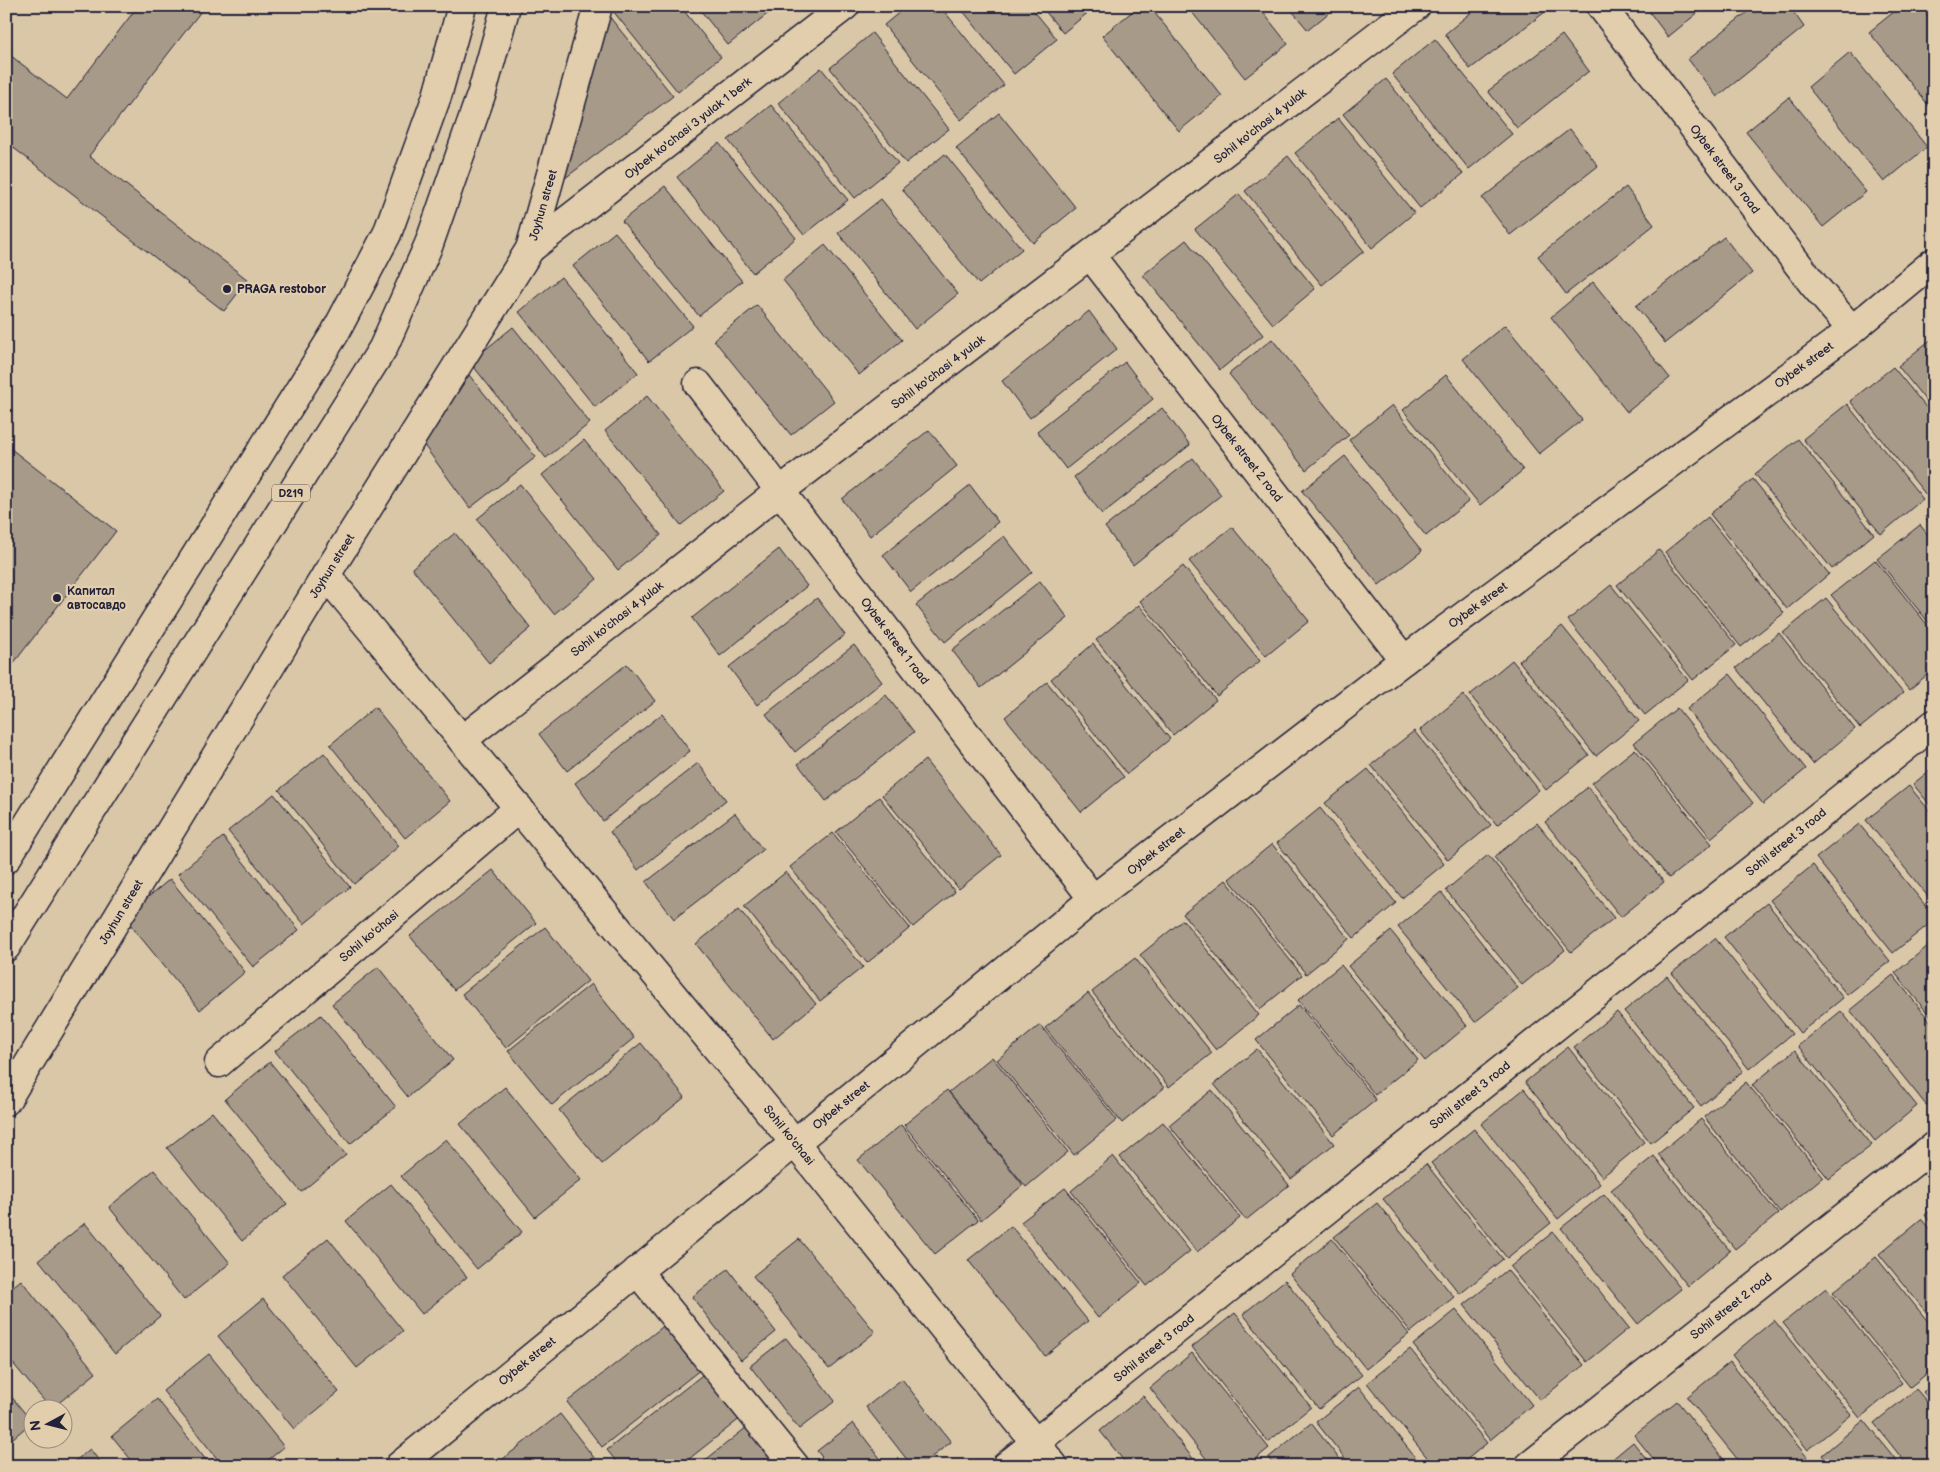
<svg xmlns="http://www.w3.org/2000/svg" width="1940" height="1472" font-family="'Balsamiq Sans',sans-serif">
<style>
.building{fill:#a79a89;stroke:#22223b}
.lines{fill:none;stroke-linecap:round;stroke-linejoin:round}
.minor-casing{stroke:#22223b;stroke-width:31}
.tertiary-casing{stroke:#22223b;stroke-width:31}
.primary-casing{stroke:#22223b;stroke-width:31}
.minor{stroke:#e2ceac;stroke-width:28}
.tertiary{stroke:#e2ceac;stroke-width:28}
.primary{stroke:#e2ceac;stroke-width:28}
.poi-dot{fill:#22223b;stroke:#e2ceac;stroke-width:2}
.labels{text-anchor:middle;stroke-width:4.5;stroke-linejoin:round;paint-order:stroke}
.shield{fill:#e2ceac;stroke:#5c565d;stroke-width:1}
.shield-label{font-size:11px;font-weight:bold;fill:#22223b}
.street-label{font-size:12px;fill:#22223b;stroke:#e2ceac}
.poi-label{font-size:12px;font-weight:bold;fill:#22223b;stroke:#e2ceac;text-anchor:start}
</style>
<rect width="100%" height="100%" fill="#dac7a7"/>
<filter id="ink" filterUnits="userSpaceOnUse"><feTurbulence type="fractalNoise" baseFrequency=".02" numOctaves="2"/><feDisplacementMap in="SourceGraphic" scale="10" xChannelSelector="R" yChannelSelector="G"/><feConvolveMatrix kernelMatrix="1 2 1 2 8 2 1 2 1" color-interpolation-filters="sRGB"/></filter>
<g filter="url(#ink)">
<g class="building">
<path d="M138 6H205L89 156 248 280 224 311 6 142V52L67 99Z"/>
<path d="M609 6H680L721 57 678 92Z"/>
<path d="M697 6H767L771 11 728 45Z"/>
<path d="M907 6H940L1004 85 961 120 884 25Z"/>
<path d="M959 6H1030L1057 39 1014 74Z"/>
<path d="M1041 6H1096L1063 33Z"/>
<path d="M1139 6H1149L1222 96 1179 131 1102 36Z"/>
<path d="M1187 6H1258L1288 44 1245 78Z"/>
<path d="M1288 6H1337L1308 30Z"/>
<path d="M1479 6H1540L1545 12 1470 69 1445 34Z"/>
<path d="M1645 6H1706L1668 37Z"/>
<path d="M1755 6H1789L1804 27 1717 97 1688 59Z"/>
<path d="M1901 6H1920L1934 24V112L1869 32Z"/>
<path d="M608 15 673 96 560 182Z"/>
<path d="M872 33 949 129 906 163 830 68Z"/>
<path d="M1562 35 1589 71 1517 128 1488 91Z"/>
<path d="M1435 39 1512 134 1469 169 1392 74Z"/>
<path d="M1850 52 1927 147 1884 182 1808 87Z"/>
<path d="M821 68 898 163 855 198 778 103Z"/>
<path d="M1386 79 1463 174 1420 208 1343 114Z"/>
<path d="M1789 97 1866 192 1823 227 1746 132Z"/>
<path d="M771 105 848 200 804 235 728 140Z"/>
<path d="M999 113 1076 208 1033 243 956 148Z"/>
<path d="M1338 118 1414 213 1372 248 1295 153Z"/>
<path d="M1570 129 1598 166 1510 235 1482 198Z"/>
<path d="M719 143 796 238 753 273 677 177Z"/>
<path d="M945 154 1022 249 979 284 902 189Z"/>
<path d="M1288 156 1364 251 1322 285 1245 191Z"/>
<path d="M665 186 742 281 699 316 622 221Z"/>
<path d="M1626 187 1654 225 1566 294 1538 256Z"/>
<path d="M1239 194 1315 289 1273 324 1195 229Z"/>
<path d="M881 199 958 294 915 329 838 233Z"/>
<path d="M615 232 693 326 649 361 573 266Z"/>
<path d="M1724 237 1752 273 1665 343 1636 306Z"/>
<path d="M1186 240 1263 335 1220 370 1143 275Z"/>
<path d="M825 245 902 340 859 375 783 280Z"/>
<path d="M561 277 638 373 595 407 519 312Z"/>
<path d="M1593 282 1670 378 1627 412 1551 317Z"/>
<path d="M757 305 834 401 791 435 714 340Z"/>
<path d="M1089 311 1117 349 1030 418 1002 381Z"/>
<path d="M1505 325 1582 420 1539 454 1463 359Z"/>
<path d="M513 327 590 423 546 458 470 362Z"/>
<path d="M1934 337V411L1898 366Z"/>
<path d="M1272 339 1349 435 1306 470 1229 374Z"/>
<path d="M1125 362 1153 399 1066 469 1037 431Z"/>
<path d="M1893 367 1934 417V491L1927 496 1850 401Z"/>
<path d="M469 375 536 457 470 508 423 444Z"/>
<path d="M1446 375 1523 470 1480 505 1403 410Z"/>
<path d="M647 396 724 491 681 525 605 431Z"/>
<path d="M1847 404 1923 499 1881 534 1803 439Z"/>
<path d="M1392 405 1469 501 1426 536 1349 440Z"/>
<path d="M1162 408 1190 445 1102 514 1074 477Z"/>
<path d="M929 430 957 466 870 536 842 499Z"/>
<path d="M1798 439 1874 534 1832 569 1755 474Z"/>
<path d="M584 440 661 535 618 570 542 475Z"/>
<path d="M6 445 116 531 6 673Z"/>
<path d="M1345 456 1422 551 1379 585 1302 491Z"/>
<path d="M1193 458 1221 495 1133 565 1105 527Z"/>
<path d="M1753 479 1829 574 1787 609 1710 514Z"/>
<path d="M520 484 597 579 554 614 477 519Z"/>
<path d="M970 485 998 522 911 592 883 555Z"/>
<path d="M1934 510V528L1925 517Z"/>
<path d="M1708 517 1784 613 1741 647 1665 552Z"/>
<path d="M1920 525 1934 542V629L1877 559Z"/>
<path d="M1232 527 1309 621 1266 656 1189 561Z"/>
<path d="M455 533 531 628 489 663 412 568Z"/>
<path d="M1004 536 1032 572 945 642 916 605Z"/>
<path d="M779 549 807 586 720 656 692 618Z"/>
<path d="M1659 550 1736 645 1693 680 1617 585Z"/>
<path d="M1875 560 1934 633V669L1909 690 1831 595Z"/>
<path d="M1183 566 1260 661 1217 696 1140 601Z"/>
<path d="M1040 581 1068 618 981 688 952 650Z"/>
<path d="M1611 585 1688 680 1645 715 1568 620Z"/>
<path d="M817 598 845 635 757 705 729 667Z"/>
<path d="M1826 598 1903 693 1860 728 1783 633Z"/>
<path d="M1139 605 1216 700 1173 735 1096 640Z"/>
<path d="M1562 626 1639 721 1596 756 1519 661Z"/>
<path d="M1779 633 1855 729 1813 764 1736 668Z"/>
<path d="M1093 644 1170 739 1127 774 1051 679Z"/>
<path d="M854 645 882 682 795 752 766 714Z"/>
<path d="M1512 660 1589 755 1546 790 1470 695Z"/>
<path d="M627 664 655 701 567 771 539 734Z"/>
<path d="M1730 674 1806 769 1763 804 1687 709Z"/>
<path d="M1047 682 1124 777 1081 812 1005 717Z"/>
<path d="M886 695 914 732 826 801 798 764Z"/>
<path d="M1463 695 1539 790 1497 825 1420 730Z"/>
<path d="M375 707 450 801 405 838 330 745Z"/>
<path d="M1677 708 1753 803 1711 838 1634 743Z"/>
<path d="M662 714 690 751 603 821 575 783Z"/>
<path d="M1414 731 1491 825 1448 860 1371 765Z"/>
<path d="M1635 749 1712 844 1669 878 1592 783Z"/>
<path d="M324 753 399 846 354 884 279 790Z"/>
<path d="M925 760 1001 855 959 889 882 795Z"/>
<path d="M698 763 726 800 638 870 610 832Z"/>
<path d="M1934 767V810L1913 784Z"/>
<path d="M1368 769 1444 864 1402 898 1325 803Z"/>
<path d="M1909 786 1934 816V904L1866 820Z"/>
<path d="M1588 787 1664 882 1621 917 1545 822Z"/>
<path d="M274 794 350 887 304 924 228 831Z"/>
<path d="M879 797 955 892 913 927 836 832Z"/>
<path d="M1320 808 1396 903 1354 938 1277 843Z"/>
<path d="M735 813 763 850 674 919 646 882Z"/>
<path d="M1537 823 1614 918 1571 952 1494 857Z"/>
<path d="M1859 824 1934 916V920L1893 953 1816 858Z"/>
<path d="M833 833 910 928 867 963 790 867Z"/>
<path d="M223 837 299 930 253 967 178 874Z"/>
<path d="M1272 844 1349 939 1306 974 1229 879Z"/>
<path d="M1488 855 1565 950 1522 985 1446 890Z"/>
<path d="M1813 865 1890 961 1847 995 1770 900Z"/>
<path d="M493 870 536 923 454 990 410 936Z"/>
<path d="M786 872 863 967 820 1001 744 906Z"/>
<path d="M170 879 245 972 200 1010 124 917Z"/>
<path d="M1226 880 1302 975 1260 1009 1183 914Z"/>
<path d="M1441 892 1518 988 1475 1022 1398 927Z"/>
<path d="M1767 903 1843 998 1800 1033 1724 937Z"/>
<path d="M739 909 816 1004 773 1039 696 944Z"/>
<path d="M1183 920 1259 1015 1216 1050 1140 955Z"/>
<path d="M545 927 588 981 506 1048 462 994Z"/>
<path d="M1391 931 1467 1026 1425 1061 1348 966Z"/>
<path d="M1715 938 1792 1034 1749 1069 1672 973Z"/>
<path d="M1934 941V1021L1895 973Z"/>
<path d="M1135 958 1212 1053 1169 1087 1092 992Z"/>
<path d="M1341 965 1418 1060 1375 1095 1298 1000Z"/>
<path d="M378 967 453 1060 408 1097 332 1004Z"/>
<path d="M1893 975 1934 1026V1099L1926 1105 1850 1010Z"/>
<path d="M1667 976 1743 1071 1701 1106 1624 1011Z"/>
<path d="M591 984 634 1038 552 1105 508 1051Z"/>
<path d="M1088 993 1164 1088 1122 1123 1045 1028Z"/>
<path d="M1299 1005 1376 1100 1333 1135 1256 1040Z"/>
<path d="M1841 1011 1917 1106 1875 1141 1798 1046Z"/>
<path d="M1617 1012 1694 1108 1651 1143 1574 1047Z"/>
<path d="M321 1015 396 1107 350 1144 275 1051Z"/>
<path d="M1040 1025 1117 1120 1074 1155 997 1060Z"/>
<path d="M641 1043 685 1097 602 1164 559 1110Z"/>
<path d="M1568 1047 1644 1142 1602 1177 1525 1082Z"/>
<path d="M1257 1049 1334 1144 1291 1179 1214 1084Z"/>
<path d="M1795 1050 1872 1145 1829 1179 1752 1085Z"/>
<path d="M992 1057 1068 1152 1026 1187 949 1092Z"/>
<path d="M270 1062 346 1155 301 1192 225 1099Z"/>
<path d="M1746 1082 1823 1177 1780 1212 1704 1117Z"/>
<path d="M505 1087 581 1180 535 1217 460 1124Z"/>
<path d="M1524 1089 1600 1184 1558 1219 1481 1124Z"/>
<path d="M947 1090 1023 1185 981 1220 904 1125Z"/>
<path d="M1212 1090 1289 1185 1246 1220 1169 1125Z"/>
<path d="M212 1112 287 1204 242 1241 167 1148Z"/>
<path d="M1701 1119 1778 1214 1735 1249 1658 1154Z"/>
<path d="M1163 1122 1240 1218 1197 1252 1120 1157Z"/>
<path d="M901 1125 978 1220 935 1254 858 1160Z"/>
<path d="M1474 1129 1551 1223 1507 1258 1431 1163Z"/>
<path d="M446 1139 522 1232 477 1269 401 1176Z"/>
<path d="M1113 1156 1190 1251 1147 1286 1071 1191Z"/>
<path d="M1654 1156 1730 1251 1688 1286 1611 1190Z"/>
<path d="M1426 1164 1503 1259 1460 1294 1383 1199Z"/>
<path d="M154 1170 230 1263 184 1300 109 1207Z"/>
<path d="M391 1184 467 1277 422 1314 346 1221Z"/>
<path d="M1065 1188 1141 1283 1098 1318 1021 1222Z"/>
<path d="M1604 1194 1681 1289 1638 1324 1561 1228Z"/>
<path d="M1377 1203 1454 1297 1411 1332 1334 1237Z"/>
<path d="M1934 1208V1227L1925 1215Z"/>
<path d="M1921 1219 1934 1234V1322L1879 1254Z"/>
<path d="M85 1223 160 1316 115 1354 39 1260Z"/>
<path d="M1011 1226 1088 1321 1045 1356 968 1260Z"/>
<path d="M1553 1232 1629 1328 1587 1362 1510 1267Z"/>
<path d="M328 1238 403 1331 357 1368 282 1275Z"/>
<path d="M799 1239 875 1332 829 1369 753 1276Z"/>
<path d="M1332 1239 1409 1334 1366 1369 1290 1274Z"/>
<path d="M1876 1257 1934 1329V1368L1910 1387 1833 1292Z"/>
<path d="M728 1269 776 1332 741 1360 692 1297Z"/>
<path d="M1507 1270 1584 1365 1540 1400 1464 1305Z"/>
<path d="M21 1280 96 1373 51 1409 6 1355V1292Z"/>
<path d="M1285 1280 1362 1375 1319 1409 1243 1314Z"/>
<path d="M1826 1288 1902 1383 1860 1418 1783 1323Z"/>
<path d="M263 1299 339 1392 294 1429 218 1336Z"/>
<path d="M1456 1310 1532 1405 1490 1440 1413 1345Z"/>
<path d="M1235 1313 1311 1407 1268 1442 1192 1347Z"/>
<path d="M1774 1320 1851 1415 1808 1450 1732 1355Z"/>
<path d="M666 1324 701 1369 602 1447 567 1402Z"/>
<path d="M786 1338 835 1401 799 1429 750 1366Z"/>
<path d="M1410 1349 1487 1443 1459 1466H1434L1367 1383Z"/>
<path d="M1192 1353 1269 1448 1247 1466H1212L1150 1388Z"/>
<path d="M209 1354 284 1447 261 1466H223L163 1391Z"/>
<path d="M1730 1362 1807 1457 1796 1466H1743L1687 1397Z"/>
<path d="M706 1372 742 1417 680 1466H620L607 1450Z"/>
<path d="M902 1379 951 1442 920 1466H912L866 1407Z"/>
<path d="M1934 1384V1405L1923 1392Z"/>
<path d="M1359 1387 1422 1466H1351L1316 1422Z"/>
<path d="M1916 1389 1934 1410V1466H1908L1874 1423Z"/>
<path d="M6 1390 32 1422 6 1444Z"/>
<path d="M1143 1396 1199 1466H1128L1100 1431Z"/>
<path d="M157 1399 211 1466H136L112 1436Z"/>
<path d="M1677 1401 1729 1466H1659L1634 1435Z"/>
<path d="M560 1414 595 1459 586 1466H494Z"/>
<path d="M1864 1420 1901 1466H1831L1822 1455Z"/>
<path d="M752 1423 786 1466H698Z"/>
<path d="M853 1423 886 1466H829L817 1451Z"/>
<path d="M1311 1423 1345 1466H1275L1268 1458Z"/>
<path d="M1633 1442 1652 1466H1604Z"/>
<path d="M90 1449 103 1466H69Z"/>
</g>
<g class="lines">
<defs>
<g id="minor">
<path d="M1601 6 1813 284 1852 330"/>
<path d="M530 249 845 6"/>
<path d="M1091 256 1404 660"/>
<path d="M698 384 1093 899"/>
<path d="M326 575 795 1143 1054 1466"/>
<path d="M462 740 780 491 1416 6"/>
<path d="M219 1063 519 808"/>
<path d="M6 1101 326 575 530 249 598 6"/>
<path d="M637 1271 795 1466"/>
<path d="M1006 1466 1934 724"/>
<path d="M1529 1466 1934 1146"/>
</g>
<path id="tertiary" d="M399 1466 1093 899 1404 660 1852 330 1934 262"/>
<g id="primary">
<path d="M6 859 335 333 387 234 437 96 462 6"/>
<path d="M6 947 383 348 429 244 482 92 506 6"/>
</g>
</defs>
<use href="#minor" class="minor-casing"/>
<use href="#tertiary" class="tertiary-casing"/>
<use href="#primary" class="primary-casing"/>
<use href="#minor" class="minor"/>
<use href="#tertiary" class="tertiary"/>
<use href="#primary" class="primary"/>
</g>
</g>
<g class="poi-dot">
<circle cx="227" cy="289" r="5"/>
<circle cx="57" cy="598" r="5"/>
</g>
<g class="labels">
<rect class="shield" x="272" y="484.5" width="38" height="17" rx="4"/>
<g class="shield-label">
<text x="291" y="497">D219</text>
</g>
<g class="street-label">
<text transform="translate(1260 126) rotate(-38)" y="4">Sohil ko'chasi 4 yulak</text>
<text transform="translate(688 128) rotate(-38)" y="4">Oybek ko'chasi 3 yulak 1 berk</text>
<text transform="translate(1725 169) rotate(53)" y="4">Oybek street 3 road</text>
<text transform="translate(543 205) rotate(-74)" y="4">Joyhun street</text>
<text transform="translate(1804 365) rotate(-36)" y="4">Oybek street</text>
<text transform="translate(938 372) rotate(-37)" y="4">Sohil ko'chasi 4 yulak</text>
<text transform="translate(1247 458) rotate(52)" y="4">Oybek street 2 road</text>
<text transform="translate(332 566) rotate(-58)" y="4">Joyhun street</text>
<text transform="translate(1478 605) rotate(-36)" y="4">Oybek street</text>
<text transform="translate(617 619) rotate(-38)" y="4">Sohil ko'chasi 4 yulak</text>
<text transform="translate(895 641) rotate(53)" y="4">Oybek street 1 road</text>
<text transform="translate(1786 842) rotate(-39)" y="4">Sohil street 3 road</text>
<text transform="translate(1156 851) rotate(-38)" y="4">Oybek street</text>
<text transform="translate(121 912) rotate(-59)" y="4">Joyhun street</text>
<text transform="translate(369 936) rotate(-40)" y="4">Sohil ko'chasi</text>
<text transform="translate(1470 1095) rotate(-39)" y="4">Sohil street 3 road</text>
<text transform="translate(841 1105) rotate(-39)" y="4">Oybek street</text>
<text transform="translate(789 1135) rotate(51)" y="4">Sohil ko'chasi</text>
<text transform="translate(1731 1306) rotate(-38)" y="4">Sohil street 2 road</text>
<text transform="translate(1154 1348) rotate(-39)" y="4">Sohil street 3 road</text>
<text transform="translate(527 1361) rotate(-39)" y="4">Oybek street</text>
</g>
<g class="poi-label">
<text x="237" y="293">PRAGA restobor</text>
<text x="67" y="595">Капитал<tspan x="67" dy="14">автосавдо</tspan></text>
</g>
</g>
<rect width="1940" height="1472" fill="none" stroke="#e2ceac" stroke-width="25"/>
<rect x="12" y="12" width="1915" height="1447" fill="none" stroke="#22223b" stroke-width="2" filter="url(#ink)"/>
<g transform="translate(48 1424) rotate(263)"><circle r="24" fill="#e2ceac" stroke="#95897f"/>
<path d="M0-4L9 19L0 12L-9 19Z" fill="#22223b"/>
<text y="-8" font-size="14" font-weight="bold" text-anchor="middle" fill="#22223b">N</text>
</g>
</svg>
